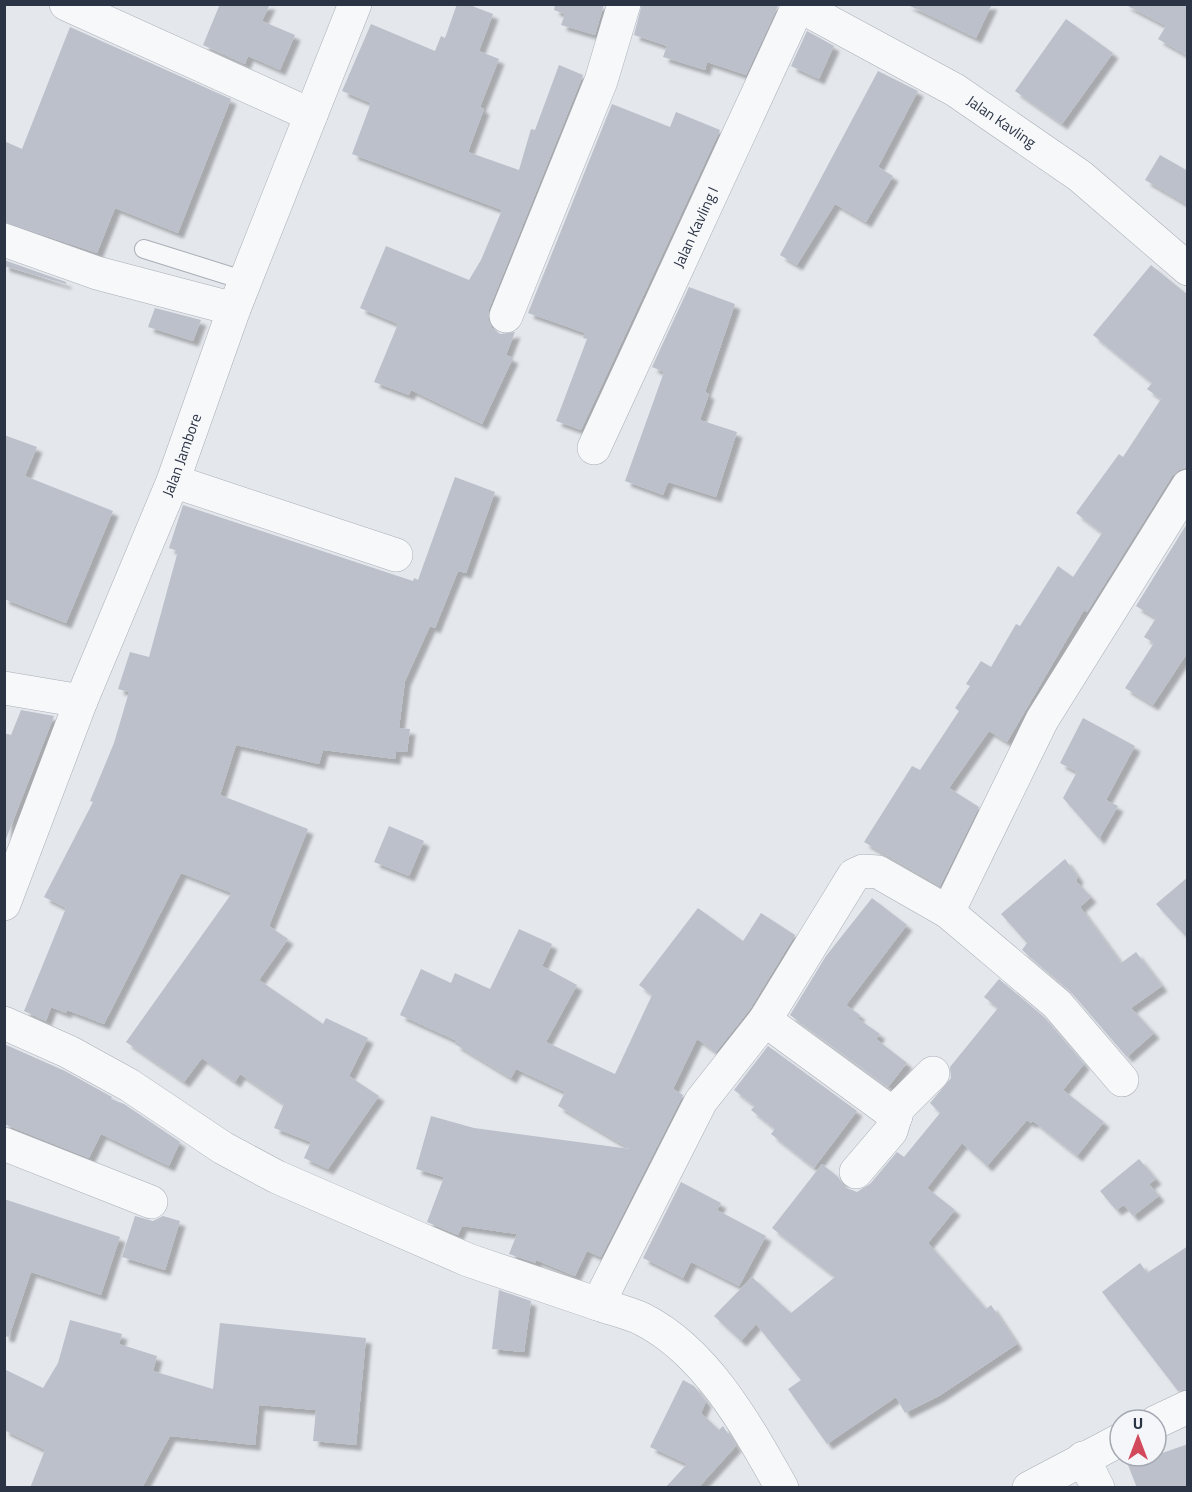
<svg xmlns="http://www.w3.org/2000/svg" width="1192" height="1492" font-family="'Titillium Web',sans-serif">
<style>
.building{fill:#bbc0ca;filter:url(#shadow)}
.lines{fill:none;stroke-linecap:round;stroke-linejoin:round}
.service-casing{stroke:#a9aeb7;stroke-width:20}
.minor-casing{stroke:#a9aeb7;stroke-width:34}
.service{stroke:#f7f8fa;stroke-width:18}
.minor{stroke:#f7f8fa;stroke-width:33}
.labels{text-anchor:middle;stroke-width:4.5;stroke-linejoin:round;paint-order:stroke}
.street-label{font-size:15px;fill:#2b3445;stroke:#f4f6f9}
</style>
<defs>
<filter id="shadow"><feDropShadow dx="5.5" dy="5.5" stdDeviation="1.5" flood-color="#0004"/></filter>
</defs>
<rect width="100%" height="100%" fill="#e4e7ec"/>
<g class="building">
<path d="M220 4H270L262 21 295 35 280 70 248 56 245 64 203 45Z"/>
<path d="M457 4H467L493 14 479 51 499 59 480 107 484 109 468 152 519 170 531 129 535 130 559 65 583 75 489 309 488 319 492 328 500 334 515 332 506 355 513 358 482 424 411 390 409 395 374 382 398 324 360 308 386 246 469 280 481 260 502 210 352 154 371 103 342 91 371 24 435 51 441 36 445 38Z"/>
<path d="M555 4H604L595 35 561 25 565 14 554 10Z"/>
<path d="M642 4H777L778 6 746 75 707 62 705 70 663 57 667 46 634 35Z"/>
<path d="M906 4H992L976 38Z"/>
<path d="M1124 4H1188V56L1158 39 1166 26Z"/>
<path d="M1066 19 1113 53 1062 124 1015 91Z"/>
<path d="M70 27 231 99 178 233 115 208 97 253 4 222V141L22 149Z"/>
<path d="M807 31 834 46 819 79 791 66Z"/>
<path d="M878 71 918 91 878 167 893 176 866 222 835 204 797 265 780 255Z"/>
<path d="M612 104 670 127 676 112 720 130 581 430 556 421 587 339 583 338 585 333 528 313Z"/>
<path d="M1160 155 1188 171V205L1145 180Z"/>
<path d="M4 260 66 282V284L4 266Z"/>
<path d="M1151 265 1188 295V467L1179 470 1172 476 1087 612 1084 610 1007 742 989 731 949 788 979 807 940 886 864 842 912 766 920 770 959 711 955 708 970 686 966 684 981 661 991 667 1016 624 1020 626 1058 566 1073 577 1102 533 1076 513 1119 454 1123 457 1161 399 1147 389 1152 383 1093 335Z"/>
<path d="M689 287 735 304 705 392 709 394 700 420 737 432 716 497 668 482 663 495 625 481 664 372 652 367Z"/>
<path d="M155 308 201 320 193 341 148 327Z"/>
<path d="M4 435 37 447 25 476 113 511 66 623 4 599Z"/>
<path d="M455 477 495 492 466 573 458 571 435 628 430 626 405 681 399 728 410 729 407 752 396 751 395 759 323 750 319 764 236 745 220 795 308 829 269 926 288 939 259 980 323 1024 326 1018 368 1038 349 1076 379 1096 328 1169 304 1158 311 1142 274 1128 284 1104 240 1074 235 1082 202 1058 184 1082 126 1042 232 893 181 873 104 1024 67 1010 66 1013 51 1007 46 1021 24 1011 66 908 44 897 93 802 90 801 114 743 129 692 118 689 130 652 149 657 178 551 169 548 183 505 413 581 414 578 418 580Z"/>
<path d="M1188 522V652L1153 705 1125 688 1154 643 1144 637 1156 618 1136 606Z"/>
<path d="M21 710 54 716 6 839 4 733 11 735Z"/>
<path d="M1083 718 1135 746 1106 800 1118 806 1099 839 1063 798 1077 772 1060 763Z"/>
<path d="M389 826 424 841 409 876 374 862Z"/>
<path d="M1065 859 1078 877 1076 881 1091 897 1080 907 1121 963 1136 952 1162 986 1131 1008 1154 1033 1127 1057 1071 992 1022 950 1027 943 1001 914Z"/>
<path d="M1188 877V939L1156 904Z"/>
<path d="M872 898 907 925 846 1005 860 1015 857 1018 880 1034 876 1039 907 1063 888 1087 790 1015 826 956Z"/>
<path d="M698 908 743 941 761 913 795 935 750 1009 716 1052 697 1039 673 1089 683 1095 601 1257 587 1251 575 1276 536 1260V1263L509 1254 517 1234 462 1226 458 1235 427 1222 444 1177 416 1169 431 1116 474 1128 630 1149 558 1106 565 1092 516 1069 511 1078 455 1044 457 1041 400 1015 421 969 451 983 455 973 490 989 519 929 552 944 542 966 577 985 546 1042 615 1074 652 995 639 985Z"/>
<path d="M999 979 1044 1017 1084 1064 1063 1090 1104 1122 1077 1156 1033 1121 1031 1123 1027 1120 987 1166 962 1143 927 1188 955 1210 928 1243 986 1309 991 1305 1017 1344 939 1396 905 1413 896 1397 827 1444 788 1389 801 1380 756 1324 741 1341 714 1316 752 1277 791 1313 835 1277 772 1228 822 1164 838 1177 844 1187 857 1192 870 1184 897 1152 904 1157 940 1113 930 1103 951 1078 950 1067 998 1008 984 997Z"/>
<path d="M4 1044 65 1071 112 1097 111 1099 124 1104 180 1142 169 1166 101 1134 89 1158 4 1124Z"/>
<path d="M768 1046 857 1111 814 1168 771 1134 775 1129 751 1110 755 1106 734 1090Z"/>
<path d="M1139 1159 1156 1179 1149 1184 1159 1196 1133 1216 1124 1205 1116 1210 1100 1191Z"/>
<path d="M681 1182 721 1203 717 1210 766 1236 739 1286 691 1262 683 1278 643 1258Z"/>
<path d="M4 1199 120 1237 101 1295 31 1272 9 1337 4 1336Z"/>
<path d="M135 1216 153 1221 163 1216 180 1221 165 1270 122 1257Z"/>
<path d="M1188 1246V1389L1178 1391 1102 1292 1140 1263 1147 1273Z"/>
<path d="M499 1290 531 1301 524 1352 492 1349Z"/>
<path d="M70 1320 122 1334 119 1344 157 1356 153 1371 213 1389 220 1323 366 1338 356 1445 313 1441 316 1410 259 1405 255 1445 170 1436 142 1488H30L45 1450 4 1430V1369L43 1388 58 1363Z"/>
<path d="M683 1380 694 1386 706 1402 701 1413 719 1430 723 1426 736 1446 698 1488H665L687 1464 650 1447Z"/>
<path d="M1188 1444V1488H1137L1128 1465Z"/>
</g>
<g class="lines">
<defs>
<path id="service" d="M144 249 246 281"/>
<g id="minor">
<path d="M66 4 311 115"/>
<path id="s1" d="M796 4 955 90 1080 176 1188 269"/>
<path d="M4 240 97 273 234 309"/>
<path d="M506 316 601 81 624 4"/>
<path id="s2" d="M594 448 799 4"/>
<path d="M173 481 396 555"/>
<path d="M4 688 81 701"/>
<path id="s3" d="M4 904 81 701 173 481 234 309 355 4"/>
<path d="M765 1020 896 1116"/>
<path d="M4 1023 69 1052 129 1085 223 1148 277 1177 468 1260 598 1304 701 1101 765 1020 854 875 863 871 878 872 948 912"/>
<path d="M1122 1080 1057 1004 948 912 1042 720 1188 486"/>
<path d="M4 1144 151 1202"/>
<path d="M856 1172 891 1131 898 1108 933 1073"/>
<path d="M598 1304C612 1309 629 1313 642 1319 707 1352 747 1426 782 1488"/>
<path d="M1156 1422 1188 1407"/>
<path d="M1083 1458 1098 1488"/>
<path d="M1029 1488 1120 1440"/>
</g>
</defs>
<use href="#service" class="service-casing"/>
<use href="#minor" class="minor-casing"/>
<use href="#service" class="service"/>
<use href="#minor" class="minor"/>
</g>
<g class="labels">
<g class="street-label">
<text dy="5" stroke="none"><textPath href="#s1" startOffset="237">Jalan Kavling</textPath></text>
<text dy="5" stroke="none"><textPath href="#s2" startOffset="243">Jalan Kavling I</textPath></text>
<text dy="5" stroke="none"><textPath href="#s3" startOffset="483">Jalan Jambore</textPath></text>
</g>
</g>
<rect width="1192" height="1492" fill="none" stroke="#2b3445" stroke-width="12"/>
<g transform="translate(1138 1438)"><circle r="28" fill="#f4f6f9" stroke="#a4a8b1" stroke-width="1.5"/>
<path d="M0-4.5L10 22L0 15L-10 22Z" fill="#d1495b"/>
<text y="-9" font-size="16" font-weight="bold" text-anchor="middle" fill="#2b3445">U</text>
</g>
</svg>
